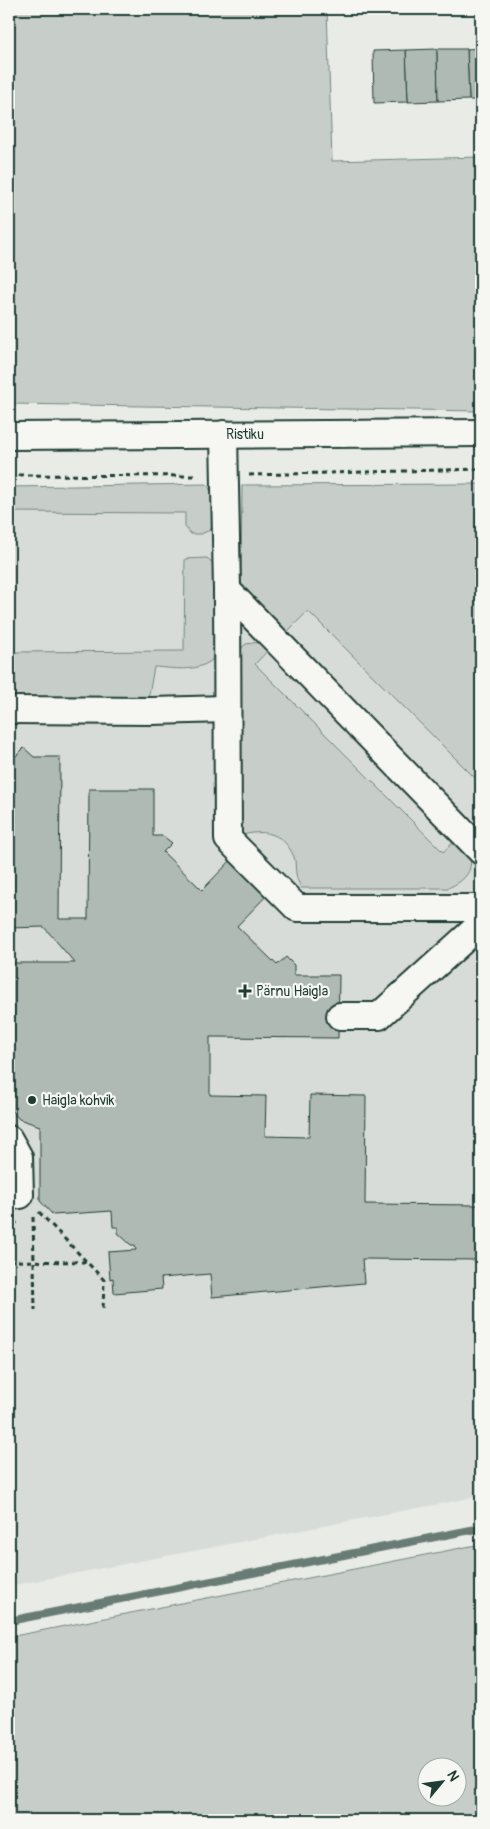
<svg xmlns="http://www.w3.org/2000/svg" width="490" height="1829" font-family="Pangolin,sans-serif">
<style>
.built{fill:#d8dcd8}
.green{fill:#c7cec9;stroke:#73867e;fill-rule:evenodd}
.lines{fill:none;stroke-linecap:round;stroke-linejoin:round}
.stream{stroke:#687c75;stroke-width:8}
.building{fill:#b0bab5;stroke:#1f3d34}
.minor-casing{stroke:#1f3d34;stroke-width:30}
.path{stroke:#1f3d34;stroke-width:3;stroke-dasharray:5 4;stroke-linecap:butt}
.minor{stroke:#f6f6f2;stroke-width:26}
.poi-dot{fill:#1f3d34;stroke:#f6f6f2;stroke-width:2}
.labels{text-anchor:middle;stroke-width:4.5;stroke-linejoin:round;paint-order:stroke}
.street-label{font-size:14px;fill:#1f3d34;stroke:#f6f6f2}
.poi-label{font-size:14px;fill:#1f3d34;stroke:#f6f6f2;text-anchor:start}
</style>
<rect width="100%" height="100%" fill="#e9ebe7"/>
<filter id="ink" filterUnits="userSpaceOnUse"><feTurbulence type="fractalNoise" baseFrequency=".02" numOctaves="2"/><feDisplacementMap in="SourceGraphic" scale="10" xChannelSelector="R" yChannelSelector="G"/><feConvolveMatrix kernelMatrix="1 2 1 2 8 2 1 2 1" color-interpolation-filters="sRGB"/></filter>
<g filter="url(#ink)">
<path class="built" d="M207 484 242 485 481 484V1496L9 1586V487Z"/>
<g class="green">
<path d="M9 9H327L332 161 481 157V411L9 404Z"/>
<path d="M207 484C217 502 220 511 210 530L201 534H191L185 527V513L9 512V487Z"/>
<path d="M481 484V784L308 611 286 633 241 586 242 485Z"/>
<path d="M207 558 213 563 216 570 214 649 212 660C195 673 173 668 154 667L149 695 144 699 9 702V652L184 651 185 559Z"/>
<path d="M260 642 272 646 255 664 443 852 458 838C462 843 467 849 469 855 475 872 462 882 448 888H301C299 883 296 878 296 873 295 868 296 862 294 857 284 833 265 829 243 835L237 826 239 650 246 644Z"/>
<path d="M481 1544V1820H9V1637ZM458 1766V1796H428V1766Z"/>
</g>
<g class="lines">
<path class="stream" d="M9 1621 481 1528"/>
</g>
<g class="building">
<path d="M481 48V100H469L467 49Z"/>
<path d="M437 49 438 101 408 102 406 50Z"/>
<path d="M437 49H467L469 100 438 101Z"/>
<path d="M406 50 408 102 374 103 373 51Z"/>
<path d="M24 748 34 757H60L59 919H88L89 789H153V836H163L172 843 163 852 202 890 236 855 272 890 237 926 277 965 286 957 294 965V975H339L338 1038 210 1037V1095L266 1096 265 1136 309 1137 310 1095 366 1096 365 1204 481 1205V1260L362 1259 364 1283 212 1297 210 1274 161 1278 162 1289 114 1293 113 1278 110 1279 108 1252 136 1250 135 1245H131L118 1233V1227H113L112 1211 53 1215 40 1201V1126L19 1119 9 1108V963H75L44 927 9 928V763Z"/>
</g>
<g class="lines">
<defs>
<g id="minor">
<path d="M224 434 227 590 228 839 297 908H481"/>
<path d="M9 436 481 433"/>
<path d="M227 590 481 851"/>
<path d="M9 710 152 711 227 709"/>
<path d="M340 1016H379L481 924"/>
<path d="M9 1139 19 1157 20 1195 9 1196"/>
</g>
</defs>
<use href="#minor" class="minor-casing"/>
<g class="path">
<path d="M9 475 198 476"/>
<path d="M249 475 481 469"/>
<path d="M39 1212 104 1280 103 1311"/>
<path d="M33 1217 35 1310"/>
<path d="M9 1229 17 1222"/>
<path d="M9 1261 87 1262"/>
</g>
<use href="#minor" class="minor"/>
</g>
</g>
<g class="poi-dot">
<path d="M242.5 983.5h5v5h5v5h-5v5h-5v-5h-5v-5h5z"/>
<circle cx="32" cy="1100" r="5"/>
</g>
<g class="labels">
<g class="street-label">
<text x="245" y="439">Ristiku</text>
</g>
<g class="poi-label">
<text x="256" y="996">Pärnu Haigla</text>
<text x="42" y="1105">Haigla kohvik</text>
</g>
</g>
<rect width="490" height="1829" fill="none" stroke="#f6f6f2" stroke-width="30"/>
<rect x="15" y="15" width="460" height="1799" fill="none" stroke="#1f3d34" stroke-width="2" filter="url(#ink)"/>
<g transform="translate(442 1782) rotate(61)"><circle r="24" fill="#f6f6f2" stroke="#a0aca6"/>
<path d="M0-4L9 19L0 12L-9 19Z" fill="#1f3d34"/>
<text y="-8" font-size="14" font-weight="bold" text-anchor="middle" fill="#1f3d34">N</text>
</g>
</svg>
